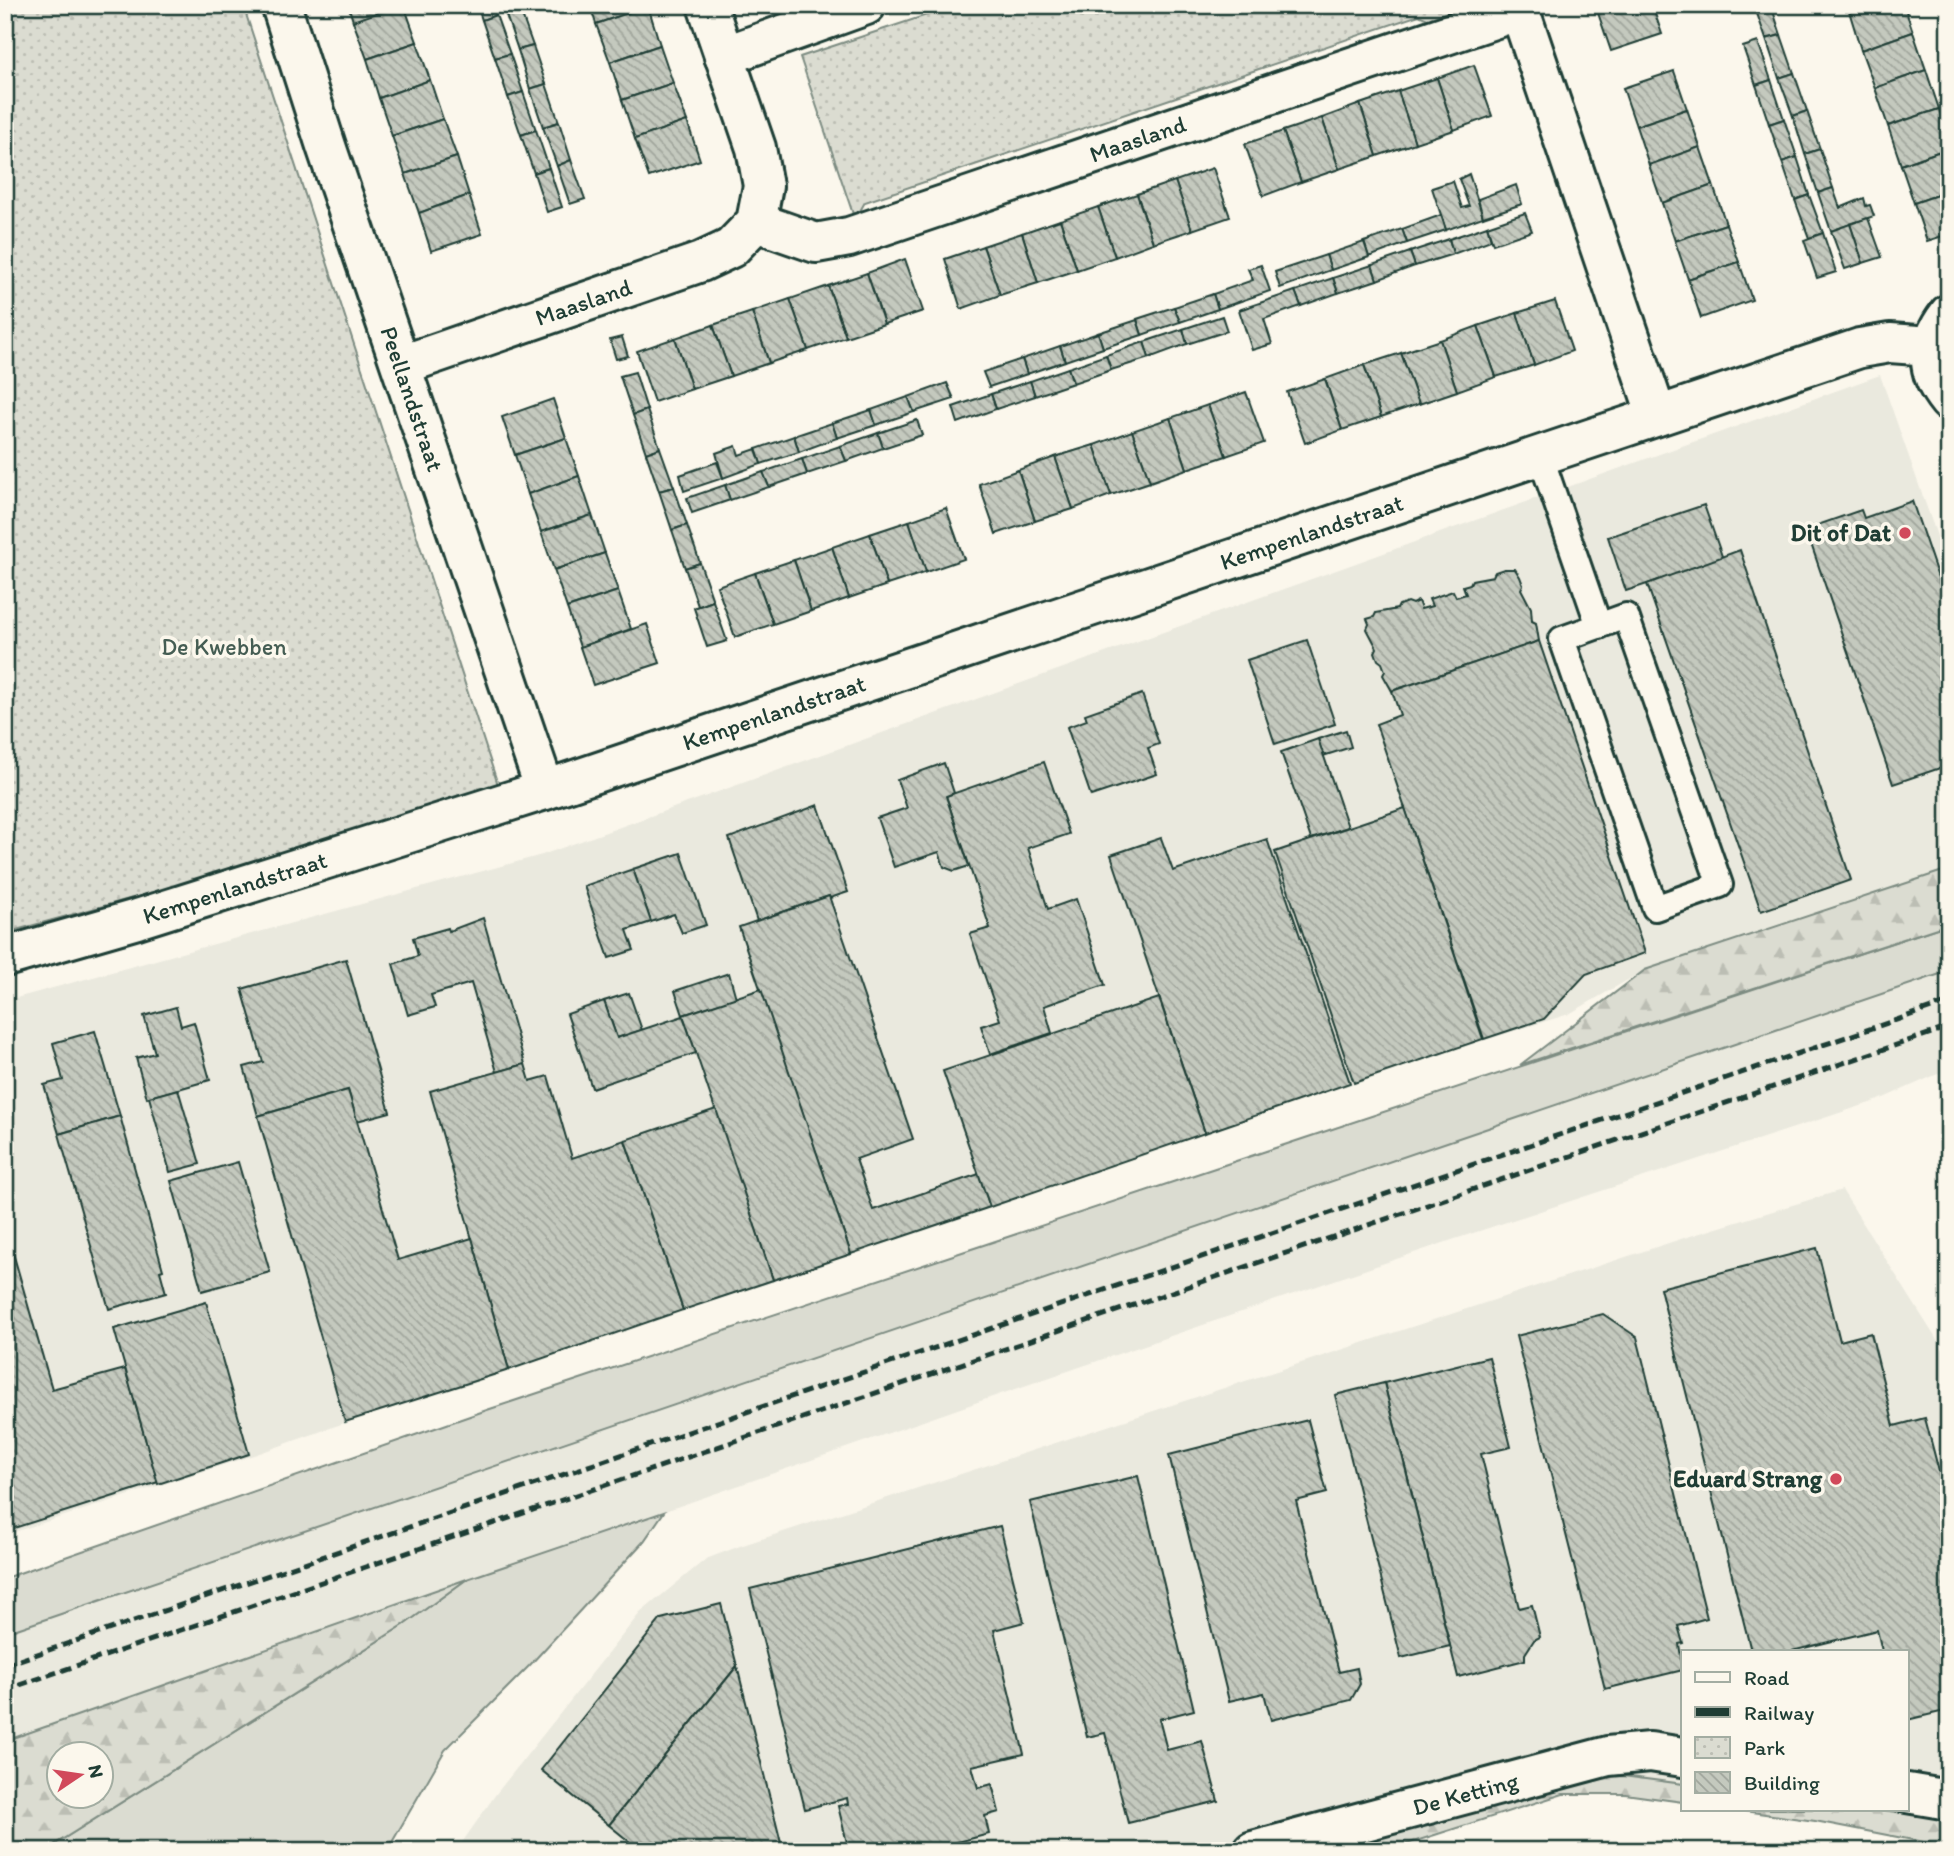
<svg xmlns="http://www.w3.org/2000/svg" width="1954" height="1856" font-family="Itim,sans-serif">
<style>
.built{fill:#eae9de}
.grass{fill:#dbdcd1;stroke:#7d8c82;stroke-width:2}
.forest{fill:url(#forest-firs);stroke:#7d8c82;stroke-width:2;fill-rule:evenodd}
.park{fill:url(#park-dots);stroke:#7d8c82;stroke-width:2}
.building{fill:url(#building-back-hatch);stroke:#1f3d34;stroke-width:2}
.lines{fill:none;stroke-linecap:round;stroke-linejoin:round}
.service-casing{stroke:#1f3d34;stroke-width:30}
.minor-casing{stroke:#1f3d34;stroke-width:44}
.tertiary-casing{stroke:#1f3d34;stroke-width:44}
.secondary-casing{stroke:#1f3d34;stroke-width:44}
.service{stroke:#fbf7ec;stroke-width:24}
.minor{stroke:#fbf7ec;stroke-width:38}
.tertiary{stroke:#fbf7ec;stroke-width:38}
.secondary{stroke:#fbf7ec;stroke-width:38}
.rail{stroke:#1f3d34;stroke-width:5;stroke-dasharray:10 5;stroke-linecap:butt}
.poi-dot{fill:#d1495b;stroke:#fbf7ec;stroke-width:2.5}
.labels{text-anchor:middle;stroke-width:7;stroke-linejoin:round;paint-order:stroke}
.street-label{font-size:24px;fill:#1f3d34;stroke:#fbf7ec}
.poi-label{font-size:24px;font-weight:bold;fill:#1f3d34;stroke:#fbf7ec;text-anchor:end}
.park-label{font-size:24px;fill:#455d53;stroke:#fbf7ec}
</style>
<defs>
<pattern id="forest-firs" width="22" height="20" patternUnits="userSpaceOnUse" patternTransform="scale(1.75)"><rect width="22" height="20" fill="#dbdcd1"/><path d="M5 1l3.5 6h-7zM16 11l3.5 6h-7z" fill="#bcbeb4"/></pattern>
<pattern id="park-dots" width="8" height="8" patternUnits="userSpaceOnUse" patternTransform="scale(1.75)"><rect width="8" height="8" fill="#dbdcd1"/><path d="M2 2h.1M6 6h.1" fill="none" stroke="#bcbeb4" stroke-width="1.8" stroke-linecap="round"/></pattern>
<pattern id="building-back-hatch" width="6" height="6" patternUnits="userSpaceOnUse" patternTransform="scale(1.75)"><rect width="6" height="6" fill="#c4c9be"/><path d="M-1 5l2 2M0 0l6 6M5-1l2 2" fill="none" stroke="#9fa49b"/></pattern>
</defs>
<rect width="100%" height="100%" fill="#fbf7ec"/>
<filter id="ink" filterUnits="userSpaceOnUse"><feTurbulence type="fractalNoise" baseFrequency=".0143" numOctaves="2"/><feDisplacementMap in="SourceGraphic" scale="14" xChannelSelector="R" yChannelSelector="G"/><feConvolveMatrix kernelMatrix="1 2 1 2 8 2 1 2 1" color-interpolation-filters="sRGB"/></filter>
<g filter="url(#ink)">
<g class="built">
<path d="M1880 375 1949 570V869L1645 970 1569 1014 1006 1188 257 1454 5 1535V1001L542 855Z"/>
<path d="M1949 971V1069L1879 1100 1452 1240 995 1396 5 1741V1633Z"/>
<path d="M1842 1190 1949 1359V1820L1876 1809H1907V1651H1683V1784L1623 1776 1560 1777 1336 1851H456L496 1794 640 1613 706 1559 740 1546 1684 1238Z"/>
</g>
<g class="grass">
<path d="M1949 924V971L5 1633V1578L487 1410Z"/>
<path d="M664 1512 644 1541 530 1665 445 1750 387 1851H44L405 1624 467 1579Z"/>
</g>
<g class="forest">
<path d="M1949 869V924L1520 1065 1645 970Z"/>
<path d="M467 1579 405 1624 44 1851H5V1741ZM60 1755H102V1797H60Z"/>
<path d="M1623 1776 1683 1784V1802L1625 1794H1563L1385 1851H1336L1560 1777Z"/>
<path d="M1730 1809H1876L1949 1820V1847L1815 1821Z"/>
</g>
<g class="park">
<path d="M5 5H243L502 797 5 933Z"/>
<path d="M957 5H1445L1449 17 1436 23 1419 15 865 202 855 220 800 57Z"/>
</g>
<g class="building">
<path d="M348 5H400L353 21Z"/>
<path d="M400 5H404L417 42 367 59 353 21Z"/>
<path d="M477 5H493L496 15 482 20Z"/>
<path d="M590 5H647L648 6 596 24Z"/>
<path d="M1595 5H1622L1598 13Z"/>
<path d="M1622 5H1652L1662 34 1611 51 1598 13Z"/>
<path d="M1754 5H1771L1781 35 1766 39Z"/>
<path d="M1867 5H1904L1913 32 1861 50 1849 11Z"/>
<path d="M648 6 660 45 610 62 596 24Z"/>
<path d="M519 7 533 46 518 50 505 12Z"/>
<path d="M496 15 510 54 495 58 482 20Z"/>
<path d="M1913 32 1926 70 1875 88 1861 50Z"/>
<path d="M1781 35 1794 73 1779 78 1766 39Z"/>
<path d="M417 42 430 80 379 98 367 59Z"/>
<path d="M1758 42 1771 80 1756 85 1743 47Z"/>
<path d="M660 45 673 83 622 100 610 62Z"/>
<path d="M533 46 546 84 530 89 518 50Z"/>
<path d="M510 54 523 92 508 97 495 58Z"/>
<path d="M1474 65 1492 116 1454 130 1437 78Z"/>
<path d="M1926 70 1939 109 1888 126 1875 88Z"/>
<path d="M1674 71 1687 109 1636 126 1623 88Z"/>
<path d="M1794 73 1807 111 1793 116 1779 78Z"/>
<path d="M1437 78 1454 130 1415 143 1398 91Z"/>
<path d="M430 80 443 119 392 136 379 98Z"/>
<path d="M1771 80 1784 119 1769 124 1756 85Z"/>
<path d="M673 83 687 121 635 139 622 100Z"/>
<path d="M546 84 559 122 543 127 530 89Z"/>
<path d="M1398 91 1415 143 1377 156 1360 104Z"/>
<path d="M523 92 536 130 521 135 508 97Z"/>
<path d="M1360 104 1377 156 1339 169 1322 118Z"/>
<path d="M1687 109 1700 147 1649 165 1636 126Z"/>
<path d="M1939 109 1949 137V148L1901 165 1888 126Z"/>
<path d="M1807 111 1820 149 1805 154 1793 116Z"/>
<path d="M1322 118 1339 169 1301 182 1283 131Z"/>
<path d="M443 119 457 157 405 174 392 136Z"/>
<path d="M1784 119 1797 157 1782 162 1769 124Z"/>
<path d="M687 121 700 160 649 177 635 139Z"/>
<path d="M559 122 571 160 557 166 543 127Z"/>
<path d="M536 130 549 168 534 173 521 135Z"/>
<path d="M1283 131 1301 182 1263 196 1245 144Z"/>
<path d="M1700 147 1713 185 1662 203 1649 165Z"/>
<path d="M1949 148V191L1914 203 1901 165Z"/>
<path d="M1820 149 1833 188 1818 193 1805 154Z"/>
<path d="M457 157 469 195 419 213 405 174Z"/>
<path d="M1797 157 1809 195 1795 200 1782 162Z"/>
<path d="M571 160 585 199 570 204 557 166Z"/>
<path d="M549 168 562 207 547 212 534 173Z"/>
<path d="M1213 168 1230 217 1192 230 1175 181Z"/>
<path d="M1469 174 1483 217 1446 230 1432 188 1453 181 1462 208 1469 206 1459 179Z"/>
<path d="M1175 181 1192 230 1153 243 1137 194Z"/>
<path d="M1516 185 1522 204 1483 217 1478 199Z"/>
<path d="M1713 185 1726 224 1675 241 1662 203Z"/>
<path d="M1833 188 1840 208 1864 198 1866 206 1870 205 1874 216 1831 231 1818 193Z"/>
<path d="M1949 191V234L1927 241 1914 203Z"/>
<path d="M1137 194 1153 243 1115 257 1098 207Z"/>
<path d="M469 195 482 234 431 251 419 213Z"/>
<path d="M1809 195 1823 233 1809 238 1795 200Z"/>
<path d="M1098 207 1115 257 1077 270 1060 220Z"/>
<path d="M1525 213 1532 231 1493 244 1487 226Z"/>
<path d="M1441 215 1446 230 1407 243 1402 229Z"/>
<path d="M1868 218 1882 257 1863 263 1850 224Z"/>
<path d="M1060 220 1077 270 1038 283 1022 233Z"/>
<path d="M1726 224 1739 262 1688 279 1675 241Z"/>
<path d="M1850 224 1863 263 1845 269 1831 231Z"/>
<path d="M1487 226 1491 240 1453 254 1449 239Z"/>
<path d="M1402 229 1407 243 1369 257 1364 242Z"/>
<path d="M1022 233 1038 283 1000 295 983 246Z"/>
<path d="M1823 233 1836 272 1817 278 1804 240Z"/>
<path d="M1449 239 1453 254 1415 266 1410 252Z"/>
<path d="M1364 242 1369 257 1331 270 1326 255Z"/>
<path d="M983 246 1000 295 961 309 945 259Z"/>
<path d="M1410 252 1415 266 1377 280 1372 265Z"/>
<path d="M1326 255 1331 270 1280 288 1275 272Z"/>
<path d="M905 259 923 311 884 324 867 273Z"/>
<path d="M1739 262 1752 300 1701 318 1688 279Z"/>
<path d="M1261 265 1270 291 1218 309 1213 294 1253 280 1248 269Z"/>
<path d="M1372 265 1377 280 1338 293 1333 278Z"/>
<path d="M867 273 884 324 846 337 828 286Z"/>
<path d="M1333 278 1338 293 1301 306 1295 291Z"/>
<path d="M828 286 846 337 808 350 790 299Z"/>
<path d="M1295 291 1301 306 1264 319 1272 344 1252 350 1239 310Z"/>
<path d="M1213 294 1218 309 1180 322 1174 307Z"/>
<path d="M790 299 808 350 769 363 752 312Z"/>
<path d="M1555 301 1572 351 1534 365 1517 313Z"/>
<path d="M1174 307 1180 322 1142 335 1137 319Z"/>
<path d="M752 312 769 363 731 376 713 325Z"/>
<path d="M1517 313 1534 365 1496 377 1478 326Z"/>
<path d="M1222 316 1227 331 1187 344 1183 329Z"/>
<path d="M1137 320 1142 335 1103 348 1098 333Z"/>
<path d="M713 325 731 376 692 389 675 338Z"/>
<path d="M1478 326 1496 377 1457 391 1440 340Z"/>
<path d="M1183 329 1187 344 1149 358 1144 342Z"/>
<path d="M1098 333 1103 348 1065 361 1060 346Z"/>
<path d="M622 337 628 356 616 359 610 340Z"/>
<path d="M675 338 692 389 654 402 637 351Z"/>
<path d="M1440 340 1457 391 1419 404 1401 353Z"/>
<path d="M1144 342 1149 358 1111 370 1106 355Z"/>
<path d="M1060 346 1065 361 1027 374 1022 359Z"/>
<path d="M1401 353 1419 404 1381 417 1364 365Z"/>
<path d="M1106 355 1111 370 1073 383 1068 368Z"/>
<path d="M1022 359 1027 374 989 387 983 372Z"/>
<path d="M1364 365 1381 417 1342 430 1325 379Z"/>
<path d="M1068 368 1073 383 1035 396 1030 381Z"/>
<path d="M635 372 647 410 633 415 620 376Z"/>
<path d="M1325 379 1342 430 1305 443 1287 392Z"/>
<path d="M1030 381 1035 396 996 409 991 394Z"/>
<path d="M947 383 954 399 914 412 908 397Z"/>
<path d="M1246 392 1264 443 1226 456 1208 405Z"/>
<path d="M991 394 996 409 958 423 953 407Z"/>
<path d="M908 397 914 412 876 425 871 410Z"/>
<path d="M553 399 566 438 515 455 502 417Z"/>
<path d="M1208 405 1226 456 1187 469 1170 418Z"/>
<path d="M647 410 660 448 646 453 633 415Z"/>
<path d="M871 410 876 425 837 438 832 423Z"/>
<path d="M1170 418 1187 469 1150 482 1132 431Z"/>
<path d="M917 420 922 435 883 448 878 433Z"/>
<path d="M832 423 837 438 799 452 794 436Z"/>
<path d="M1132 431 1150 482 1111 495 1094 445Z"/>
<path d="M878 433 883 448 846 461 840 446Z"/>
<path d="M794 436 799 452 761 464 756 449Z"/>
<path d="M566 438 579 476 528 494 515 455Z"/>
<path d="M1094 445 1111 495 1073 509 1055 457Z"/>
<path d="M736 446 739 455 756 449 761 464 723 478 716 453Z"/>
<path d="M840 446 846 461 807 474 802 459Z"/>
<path d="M660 448 674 487 659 491 646 453Z"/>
<path d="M1055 457 1073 509 1035 521 1018 470Z"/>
<path d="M802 459 807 474 769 487 763 472Z"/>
<path d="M717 462 723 478 684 491 680 475Z"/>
<path d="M1018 470 1035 521 996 534 979 484Z"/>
<path d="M763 472 769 487 730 500 725 485Z"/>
<path d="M579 476 592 515 541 532 528 494Z"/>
<path d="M725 485 730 500 692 513 687 498Z"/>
<path d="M674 487 687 525 672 530 659 491Z"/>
<path d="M1912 501 1949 610V765L1893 784 1806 529 1861 510 1864 518Z"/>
<path d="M1704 505 1723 559 1626 591 1608 537Z"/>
<path d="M946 508 964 559 926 572 909 521Z"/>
<path d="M592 515 605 553 554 570 541 532Z"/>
<path d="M909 521 926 572 887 585 870 534Z"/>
<path d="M687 525 700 563 685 568 672 530Z"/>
<path d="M870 534 887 585 849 598 832 547Z"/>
<path d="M832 547 849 598 811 611 794 560Z"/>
<path d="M1740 550 1851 880 1761 911 1647 584Z"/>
<path d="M605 553 618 591 567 608 554 570Z"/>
<path d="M794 560 811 611 773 624 755 573Z"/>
<path d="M700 563 713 601 694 608 698 606 685 568Z"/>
<path d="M1504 569H1515L1520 577 1523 585 1521 589 1531 608 1532 621 1536 623 1539 641 1392 691 1383 675 1385 671 1382 663 1378 660 1375 652 1377 648 1367 629 1369 624 1367 619 1374 617 1376 613 1397 609 1399 605 1407 602 1412 604 1418 601 1421 609 1432 606 1429 599 1453 591 1456 597 1466 594 1463 586 1470 584 1472 580 1493 576 1495 572Z"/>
<path d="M755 573 773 624 735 637 717 586Z"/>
<path d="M618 591 631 629 580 647 567 608Z"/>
<path d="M713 601 727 641 707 647 694 608Z"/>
<path d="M647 624 660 663 593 685 580 647Z"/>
<path d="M1307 640 1335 724 1275 744 1247 660Z"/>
<path d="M1539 641 1645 953 1586 974 1544 1019 1484 1039 1376 724 1400 715 1392 691Z"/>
<path d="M1142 694 1159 744 1148 748 1157 774 1091 796 1067 727 1087 720 1085 714Z"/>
<path d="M1346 730 1351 747 1323 756 1318 739Z"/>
<path d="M1318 739 1348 827 1311 839 1281 752Z"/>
<path d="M1044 762 1069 834 1028 848 1048 909 1076 899 1105 985 1044 1006 1052 1033 990 1054 981 1026 1000 1020 970 934 990 928 946 796Z"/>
<path d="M944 763 954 793 946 796 969 866 954 871 944 867 939 852 894 867 877 818 907 808 897 780Z"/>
<path d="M818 805 848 892 830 898 829 896 757 921 729 838Z"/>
<path d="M1405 808 1483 1039 1354 1083 1275 852Z"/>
<path d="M1161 838 1173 871 1267 839 1350 1083 1205 1133 1111 855Z"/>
<path d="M681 853 706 925 682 933 674 914 651 922 633 869Z"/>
<path d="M633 869 651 922 627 930 634 950 609 958 584 886Z"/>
<path d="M829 896 913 1139 856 1159 873 1210 979 1174 990 1207 851 1254 739 927Z"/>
<path d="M483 918 525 1064 497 1072 471 983 431 995 435 1007 408 1015 393 964 418 956 413 938 448 928 449 931Z"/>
<path d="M346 959 390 1112 357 1121 348 1090 258 1116 244 1067 263 1062 242 989Z"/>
<path d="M729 973 736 998 683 1015 675 991Z"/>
<path d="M761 989 851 1254 773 1280 683 1015Z"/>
<path d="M629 993 642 1030 617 1038 604 1001Z"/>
<path d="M1159 998 1205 1133 990 1207 943 1071Z"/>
<path d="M604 1001 617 1038 683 1016 696 1053 592 1088 567 1014Z"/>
<path d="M176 1007 181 1026 194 1022 210 1080 147 1098 136 1058 155 1053 144 1016Z"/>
<path d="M95 1031 120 1116 59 1134 44 1085 63 1080 53 1043Z"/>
<path d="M525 1064 530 1081 548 1076 572 1158 625 1140 683 1310 509 1370 430 1091Z"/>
<path d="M178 1089 200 1164 170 1172 149 1097Z"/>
<path d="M348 1090 398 1260 472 1238 509 1370 345 1422 258 1116Z"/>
<path d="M716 1109 773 1280 683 1310 625 1140Z"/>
<path d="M120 1116 163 1270 160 1271 166 1293 109 1309 59 1134Z"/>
<path d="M238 1162 270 1272 202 1291 171 1181Z"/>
<path d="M5 1225 52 1389 125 1369 158 1482 5 1531Z"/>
<path d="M1817 1248 1840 1341 1871 1333 1894 1426 1925 1418 1949 1510V1710L1907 1720V1651H1882L1877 1630 1792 1651H1751L1660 1288Z"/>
<path d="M206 1302 249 1454 158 1484 114 1329Z"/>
<path d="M1603 1314 1637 1337 1707 1618 1678 1626 1683 1643 1679 1644 1683 1670 1605 1689 1516 1336Z"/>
<path d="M1489 1357 1511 1447 1481 1454 1519 1608 1532 1605 1540 1637 1534 1640 1525 1654V1660L1458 1677 1384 1383Z"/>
<path d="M1384 1383 1450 1646 1401 1658 1335 1395Z"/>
<path d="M1308 1420 1327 1493 1296 1501 1339 1672 1357 1668 1360 1684 1351 1700 1271 1720 1264 1693 1229 1701 1169 1455Z"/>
<path d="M1138 1476 1194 1710 1159 1719 1167 1750 1202 1741 1218 1801 1128 1823 1105 1733 1087 1737 1030 1502Z"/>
<path d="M1000 1526 1024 1622 994 1630 1024 1754 972 1766 978 1788 992 1784 999 1812 985 1816 989 1834 923 1851H849L838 1806 848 1804 847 1798 805 1809 750 1589Z"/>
<path d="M721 1604 737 1666 609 1825 541 1770 661 1619Z"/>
<path d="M737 1666 783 1851H641L609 1825Z"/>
</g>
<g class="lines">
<defs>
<g id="service">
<path d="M1540 455 1599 626"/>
<path d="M1626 616 1720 885 1655 908 1562 639Z"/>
</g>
<g id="minor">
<path id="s1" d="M281 5 326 146 545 790"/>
<path d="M1518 5 1657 416"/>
<path d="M724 56 866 5"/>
<path id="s2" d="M756 222 816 243 849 237 1520 10"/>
<path id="s3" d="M402 365 701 262 731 248 756 222 763 186 756 148 707 5"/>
<path d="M1907 1793 1949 1800"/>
<path id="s4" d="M1253 1851 1608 1756 1650 1752 1683 1757"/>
</g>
<g id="tertiary">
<path id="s5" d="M5 957 137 919 545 790 1860 348 1890 343 1931 346"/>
</g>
<path id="secondary" d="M1949 314C1926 344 1924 371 1949 401"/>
</defs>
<use href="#service" class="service-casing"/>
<use href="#minor" class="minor-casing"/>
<use href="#tertiary" class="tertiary-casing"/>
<use href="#secondary" class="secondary-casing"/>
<use href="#service" class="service"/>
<use href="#minor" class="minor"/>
<use href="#tertiary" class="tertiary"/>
<use href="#secondary" class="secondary"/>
<g class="rail">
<path d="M5 1665 1949 1002"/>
<path d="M5 1690 1949 1027"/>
</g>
</g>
</g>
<g class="poi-dot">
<circle cx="1905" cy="533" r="7"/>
<circle cx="1836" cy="1479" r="7"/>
</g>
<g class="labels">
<g class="street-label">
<text dy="8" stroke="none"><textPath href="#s2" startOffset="402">Maasland</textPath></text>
<text dy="8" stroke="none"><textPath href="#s3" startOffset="192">Maasland</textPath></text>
<text dy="8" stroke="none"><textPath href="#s1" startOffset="415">Peellandstraat</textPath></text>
<text dy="8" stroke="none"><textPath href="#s5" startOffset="1374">Kempenlandstraat</textPath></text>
<text dy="8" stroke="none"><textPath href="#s5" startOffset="807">Kempenlandstraat</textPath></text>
<text dy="8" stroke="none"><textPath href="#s5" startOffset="240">Kempenlandstraat</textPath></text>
<text dy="8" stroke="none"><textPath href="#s4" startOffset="220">De Ketting</textPath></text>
</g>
<g class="poi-label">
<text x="1891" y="541">Dit of Dat</text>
<text x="1822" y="1487">Eduard Strang</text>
</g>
<g class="park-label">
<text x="224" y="655">De Kwebben</text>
</g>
</g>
<rect width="1954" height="1856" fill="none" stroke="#fbf7ec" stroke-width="28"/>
<rect x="14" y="14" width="1926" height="1828" fill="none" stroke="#1f3d34" stroke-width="2.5" filter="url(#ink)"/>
<rect x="1681" y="1650" width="228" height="161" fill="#fbf7ec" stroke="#a3ada2" stroke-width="2"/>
<rect x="1695" y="1672" width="35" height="10" fill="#fbf7ec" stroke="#a3ada2" stroke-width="2"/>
<text x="1744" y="1685" font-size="21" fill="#1f3d34">Road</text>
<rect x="1695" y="1707" width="35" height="10" fill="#1f3d34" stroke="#a3ada2" stroke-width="2"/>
<text x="1744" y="1720" font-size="21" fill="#1f3d34">Railway</text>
<rect x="1695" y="1737" width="35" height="21" fill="url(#park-dots)" stroke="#a3ada2" stroke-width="2"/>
<text x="1744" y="1755" font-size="21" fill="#1f3d34">Park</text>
<rect x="1695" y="1772" width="35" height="21" fill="url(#building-back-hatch)" stroke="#a3ada2" stroke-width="2"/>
<text x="1744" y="1790" font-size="21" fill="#1f3d34">Building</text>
<g transform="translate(80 1775) rotate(77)"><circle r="33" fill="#fbf7ec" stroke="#a3ada2" stroke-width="2"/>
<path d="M0-5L12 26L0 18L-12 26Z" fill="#d1495b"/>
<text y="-10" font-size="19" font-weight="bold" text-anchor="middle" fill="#1f3d34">N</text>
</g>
</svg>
